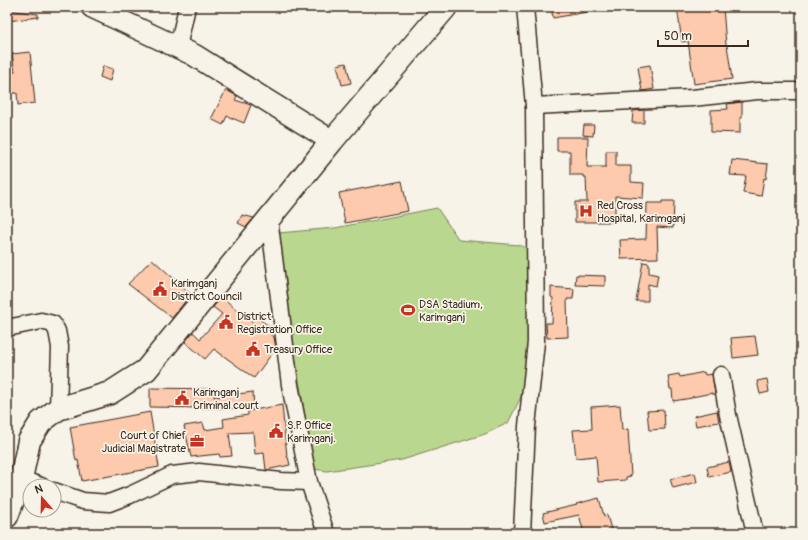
<svg xmlns="http://www.w3.org/2000/svg" width="808" height="540" font-family="Pangolin,sans-serif">
<style>
.grass{fill:#bad78f;stroke:#7a8056}
.building{fill:#fdcaad;stroke:#3b2a1e}
.lines{fill:none;stroke-linecap:round;stroke-linejoin:round}
.minor-casing{stroke:#3b2a1e;stroke-width:19}
.major-casing{stroke:#3b2a1e;stroke-width:24}
.highway-casing{stroke:#3b2a1e;stroke-width:25}
.minor{stroke:#f7f3e8;stroke-width:16}
.major{stroke:#f7f3e8;stroke-width:21}
.highway{stroke:#f7f3e8;stroke-width:22}
.labels{text-anchor:middle;stroke-width:3.5;stroke-linejoin:round;paint-order:stroke}
.poi-label{font-size:11px;fill:#3b2a1e;stroke:#f7f3e8;text-anchor:start}
</style>
<rect width="100%" height="100%" fill="#f7f3e8"/>
<filter id="ink" filterUnits="userSpaceOnUse"><feTurbulence type="fractalNoise" baseFrequency=".025" numOctaves="2"/><feDisplacementMap in="SourceGraphic" scale="8" xChannelSelector="R" yChannelSelector="G"/><feConvolveMatrix kernelMatrix="1 2 1 2 8 2 1 2 1" color-interpolation-filters="sRGB"/></filter>
<g filter="url(#ink)">
<path class="grass" d="M437 208 459 240 519 245 531 250 528 349 524 391 508 423 485 434 402 460 327 471 314 469 294 351 278 233 335 228Z"/>
<g class="building">
<path d="M551 7H586L587 12 553 18Z"/>
<path d="M677 7H723L726 45H727L732 79 694 84 688 41 682 42Z"/>
<path d="M8 10 38 14V17L8 21Z"/>
<path d="M30 52 35 103 18 105 17 93H7V72H15L12 54Z"/>
<path d="M346 63 351 83 342 85 337 65Z"/>
<path d="M650 65 654 89 642 91 638 67Z"/>
<path d="M103 66 113 69 110 81 100 77Z"/>
<path d="M226 90 237 96 235 100 251 105 244 123 227 116 223 125 211 119Z"/>
<path d="M742 102V118H740V133L711 132V110L728 109 727 104Z"/>
<path d="M644 110V123H632L633 111Z"/>
<path d="M584 125H594L593 136 583 135Z"/>
<path d="M557 137H588L587 167H606V151H616V166H631V182L644 183 643 198 615 196V222H575V202H587L586 177H583V175H570V151H557Z"/>
<path d="M732 160 768 164 766 179 764 178 761 196 743 193 746 176 730 175Z"/>
<path d="M402 181 408 211 345 223 339 193Z"/>
<path d="M662 201H674L673 228 657 227 658 258 621 259 620 240 646 239 647 203H662Z"/>
<path d="M242 215 254 218 246 227 238 223Z"/>
<path d="M152 259 191 294 172 318 128 284Z"/>
<path d="M643 262 649 263V273L658 275 656 286 648 284V301H636Z"/>
<path d="M576 275 605 276V286L575 285Z"/>
<path d="M551 287 574 289 573 299H567L568 337 547 338 546 323H552L553 298 551 297Z"/>
<path d="M222 297 251 322 255 316 273 329 270 334 274 337 276 348 254 378 214 349 205 359 185 342 193 332 200 339 222 314 213 307Z"/>
<path d="M755 336 758 355 733 358 731 338Z"/>
<path d="M704 372 705 375 712 374 715 394H712V393L692 397V398L673 401 672 389H670L668 376 679 374 680 377Z"/>
<path d="M767 379 769 392 760 394 757 381Z"/>
<path d="M150 388 215 389 214 397 253 392 254 409 150 407Z"/>
<path d="M282 405 287 457H288L290 465 266 470 264 453 255 454 253 432 229 433 232 456 220 457 219 454 191 457 184 426 203 423 205 430 224 427 223 419 248 415V411Z"/>
<path d="M620 405 622 430 628 429 631 476 626 477V480L598 482 596 456 576 458 573 430 592 429 591 407Z"/>
<path d="M664 410 665 429 649 430 647 411Z"/>
<path d="M717 411 719 422 696 426 694 416Z"/>
<path d="M150 412 159 467 82 481 78 460 76 461 70 427Z"/>
<path d="M729 462 731 472 709 477 707 467Z"/>
<path d="M695 473 697 482 673 488 670 479Z"/>
<path d="M599 498 604 516 607 515 612 533H584L579 515 545 522 543 513 577 505 576 504Z"/>
</g>
<g class="lines">
<defs>
<g id="minor">
<path d="M178 47 187 7"/>
<path d="M534 106 692 98 757 91H801"/>
<path d="M269 218 290 385 309 482 326 533"/>
<path d="M7 328 41 321 53 324 57 331 60 347 58 409"/>
<path d="M721 375 728 415 755 533"/>
<path d="M21 479 41 486"/>
<path d="M54 491 83 501 109 503 130 495 172 475 199 472 281 481 309 482"/>
<path d="M522 533 527 426 536 342 534 106 525 7"/>
</g>
<path id="major" d="M92 7 194 55 332 141"/>
<path id="highway" d="M7 516 21 479 29 441 41 422 58 409 110 393 146 370 332 141 446 7"/>
</defs>
<use href="#minor" class="minor-casing"/>
<use href="#major" class="major-casing"/>
<use href="#highway" class="highway-casing"/>
<use href="#minor" class="minor"/>
<use href="#major" class="major"/>
<use href="#highway" class="highway"/>
</g>
</g>
<defs>
<symbol id="hospital-bare" viewBox="-9 -9 18 18"><path d="M-5-5h3v3.5h4V-5h3V5h-3V1.5h-4V5h-3Z" fill="#c8321e" stroke="#f7f3e8" stroke-width="2.5" paint-order="stroke"/></symbol>
<symbol id="civic-bare" viewBox="-9 -9 18 18"><path d="M-.6-6.5H3V-4.5H.6V-3L4-1V1h2V6H-6V1h2V-1L-.6-3ZM-1.2 2.5V6h2.4V2.5Z" fill="#c8321e" stroke="#f7f3e8" stroke-width="2.5" paint-order="stroke"/></symbol>
<symbol id="stadium-bare" viewBox="-9 -9 18 18"><path d="M0-5a6.5 5 0 1 0 0 10a6.5 5 0 1 0 0-10ZM-3.5-1.8h7v3.6h-7Z" fill="#c8321e" stroke="#f7f3e8" stroke-width="2.5" paint-order="stroke"/></symbol>
<symbol id="office-bare" viewBox="-9 -9 18 18"><path d="M-6-3h4V-5.5h4V-3h4V5H-6ZM-1-4.5V-3h2v-1.5ZM-6 0V1H6V0Z" fill="#c8321e" stroke="#f7f3e8" stroke-width="2.5" paint-order="stroke"/></symbol>
</defs>
<g fill-rule="evenodd">
<use href="#hospital-bare" x="576" y="201" width="20" height="20"/>
<use href="#civic-bare" x="150" y="279" width="20" height="20"/>
<use href="#stadium-bare" x="398" y="300" width="20" height="20"/>
<use href="#civic-bare" x="216" y="312" width="20" height="20"/>
<use href="#civic-bare" x="243" y="339" width="20" height="20"/>
<use href="#civic-bare" x="172" y="388" width="20" height="20"/>
<use href="#civic-bare" x="266" y="421" width="20" height="20"/>
<use href="#office-bare" x="187" y="431" width="20" height="20"/>
</g>
<g class="labels">
<g class="poi-label">
<text x="597" y="209">Red Cross<tspan x="597" dy="13">Hospital, Karimganj</tspan></text>
<text x="171" y="287">Karimganj<tspan x="171" dy="13">District Council</tspan></text>
<text x="419" y="308">DSA Stadium,<tspan x="419" dy="13">Karimganj</tspan></text>
<text x="237" y="320">District<tspan x="237" dy="13">Registration Office</tspan></text>
<text x="264" y="353">Treasury Office</text>
<text x="193" y="396">Karimganj<tspan x="193" dy="13">Criminal court</tspan></text>
<text x="287" y="429">S.P. Office<tspan x="287" dy="13">Karimganj.</tspan></text>
<text x="186" y="439" text-anchor="end">Court of Chief<tspan x="186" dy="13">Judicial Magistrate</tspan></text>
</g>
</g>
<rect width="808" height="540" fill="none" stroke="#f7f3e8" stroke-width="24"/>
<rect x="12" y="12" width="784" height="516" fill="none" stroke="#3b2a1e" stroke-width="1.5" filter="url(#ink)"/>
<g transform="translate(42 498) rotate(340)"><circle r="19" fill="#f7f3e8" stroke="#aca397"/>
<path d="M0-3L7 15L0 10L-7 15Z" fill="#c8321e"/>
<text y="-6" font-size="11" font-weight="bold" text-anchor="middle" fill="#3b2a1e">N</text>
</g>
<path d="M658 40v6h90v-6" fill="none" stroke="#3b2a1e" stroke-width="2"/>
<text x="664" y="40" font-size="12" fill="#3b2a1e" stroke="#f7f3e8" stroke-width="3" paint-order="stroke">50 m</text>
</svg>
